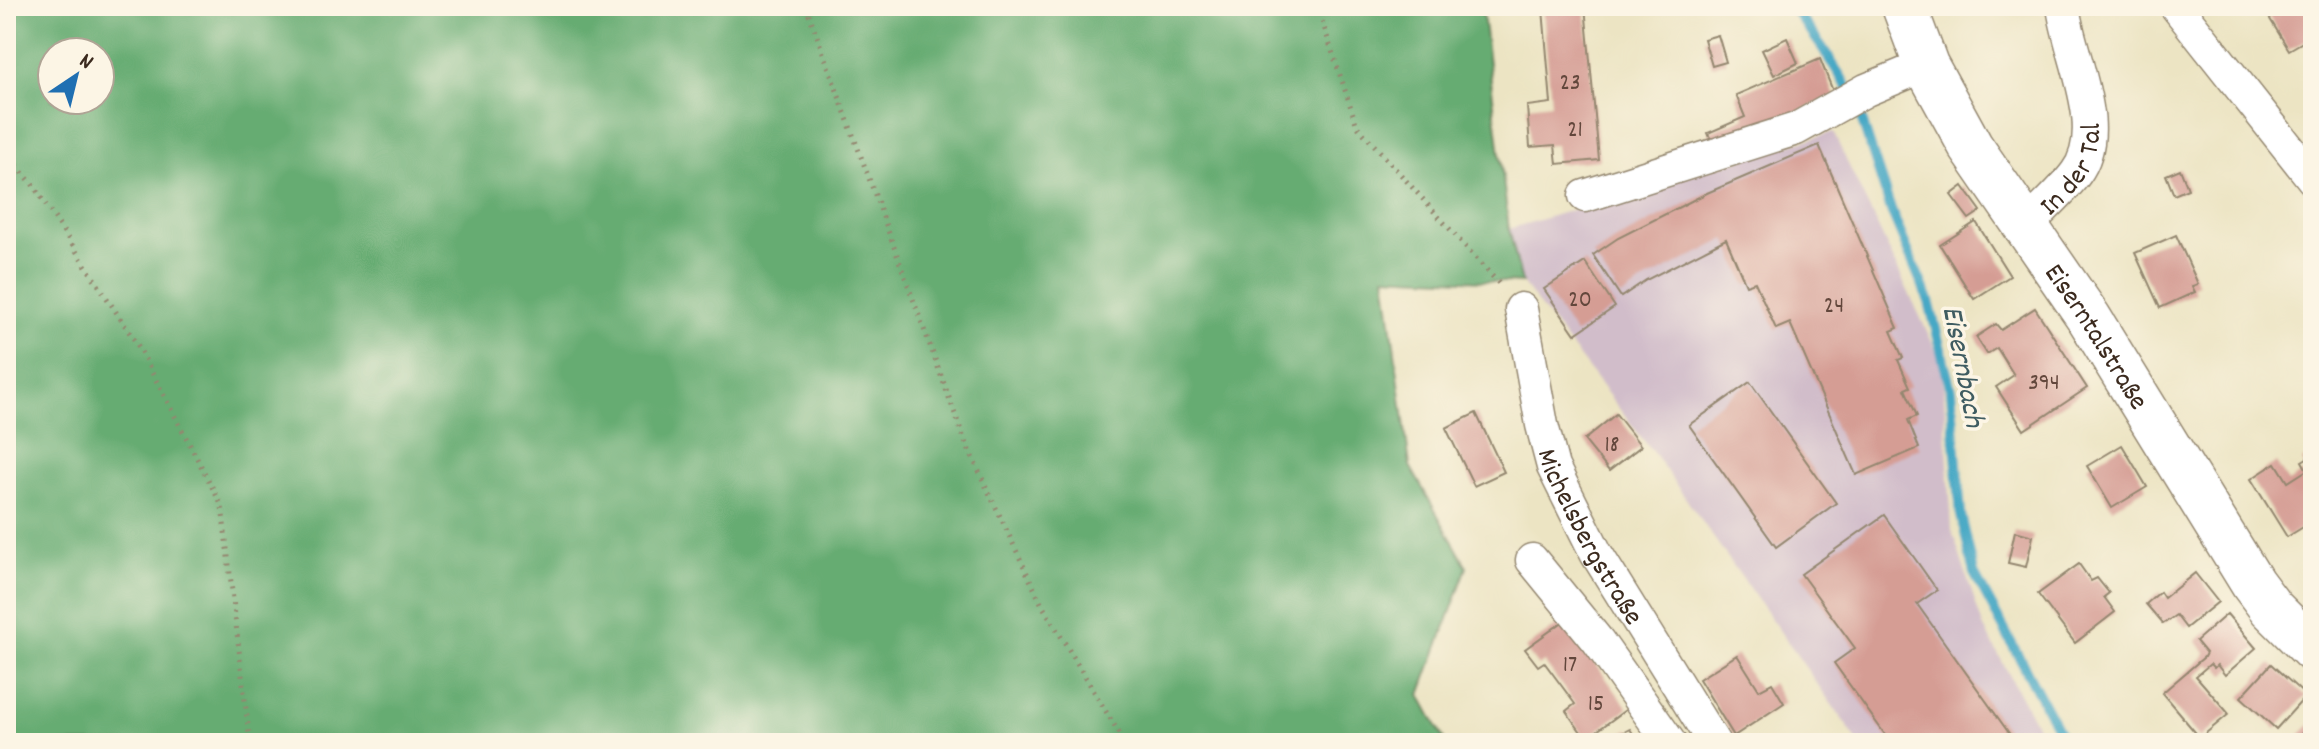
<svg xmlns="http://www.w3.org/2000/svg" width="2319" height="749" font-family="Dekko,sans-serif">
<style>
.industrial{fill:#d1bdca}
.forest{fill:#66ac72;stroke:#506b48;stroke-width:2;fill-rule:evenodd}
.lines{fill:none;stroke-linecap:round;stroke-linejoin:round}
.stream{stroke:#46a8c5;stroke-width:10}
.building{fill:#d59d94}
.street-casing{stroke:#948770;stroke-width:35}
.secondary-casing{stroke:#948770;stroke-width:47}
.path{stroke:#948770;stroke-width:5;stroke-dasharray:2 6;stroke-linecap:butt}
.street{stroke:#fff;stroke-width:32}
.secondary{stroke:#fff;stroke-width:44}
.labels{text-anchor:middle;stroke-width:7;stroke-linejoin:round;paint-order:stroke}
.number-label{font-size:24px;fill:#62473c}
.street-label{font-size:28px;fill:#3b2a1e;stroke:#fcf5e5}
.water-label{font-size:30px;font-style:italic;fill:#3f5c61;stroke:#fcf5e5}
</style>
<rect width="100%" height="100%" fill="#fcf5e5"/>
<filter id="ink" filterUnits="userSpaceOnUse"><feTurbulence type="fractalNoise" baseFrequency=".0125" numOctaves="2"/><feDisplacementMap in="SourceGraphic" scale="16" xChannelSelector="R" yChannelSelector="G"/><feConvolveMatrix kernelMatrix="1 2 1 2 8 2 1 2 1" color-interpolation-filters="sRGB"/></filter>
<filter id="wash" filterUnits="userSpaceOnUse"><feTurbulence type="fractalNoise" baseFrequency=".006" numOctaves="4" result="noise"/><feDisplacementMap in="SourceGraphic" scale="32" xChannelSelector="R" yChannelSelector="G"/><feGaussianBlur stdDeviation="1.8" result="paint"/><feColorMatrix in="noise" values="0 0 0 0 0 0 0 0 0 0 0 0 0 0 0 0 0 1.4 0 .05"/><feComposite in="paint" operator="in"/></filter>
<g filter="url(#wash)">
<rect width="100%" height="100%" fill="#ece4c3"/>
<path class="industrial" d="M1833 132 1942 363 1952 531 1983 626 2046 743H1859L1655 455 1522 283 1509 229Z"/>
<path class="forest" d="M6 6H1482L1509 229 1522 283 1385 276 1410 466 1467 567 1420 695 1446 743H6ZM52 52H100V100H52Z"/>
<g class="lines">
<path class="stream" d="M1792 6 1822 47 1855 99 1892 213 1929 301 1951 390 1961 515 1974 573 2065 743"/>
</g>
<g id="blocks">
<g class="building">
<path d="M1585 6 1599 160 1557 164 1555 145 1530 147 1527 106 1551 103 1543 9Z"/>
<path d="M2262 6H2313V36L2289 50Z"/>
<path d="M1718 35 1726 62 1712 66 1704 39Z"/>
<path d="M1787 38 1798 63 1774 75 1762 50Z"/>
<path d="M1820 59 1835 96 1714 147 1708 133 1745 117 1736 95Z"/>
<path d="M1819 145 1898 328 1891 331 1903 358 1898 360 1910 387 1905 389 1917 416 1908 420 1919 448 1856 475 1790 323 1776 329 1755 282 1746 285 1726 239 1646 280 1621 297 1593 255 1618 238 1707 193Z"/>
<path d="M2180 169 2188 189 2174 195 2166 175Z"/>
<path d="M1963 186 1981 211 1969 219 1951 195Z"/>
<path d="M1976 222 2010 276 1974 299 1940 245Z"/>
<path d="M2176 235 2198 284 2192 286 2195 292 2160 308 2135 253Z"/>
<path d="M1585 262 1615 307 1575 334 1544 289Z"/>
<path d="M2035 308 2087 388 2024 430 1996 387 2014 375 1997 348 1987 354 1976 337 1996 324 2001 330Z"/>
<path d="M1750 382 1836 503 1776 547 1689 425Z"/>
<path d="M1476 413 1504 472 1474 486 1446 428Z"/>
<path d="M1616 414 1641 446 1609 471 1584 440Z"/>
<path d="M2122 445 2147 487 2112 508 2087 466Z"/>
<path d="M2307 458 2313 468V488L2309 491 2313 496V521L2287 537 2251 479 2276 463 2288 482 2307 470 2302 461Z"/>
<path d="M1884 515 1937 590 1917 604 2016 743H1891L1834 663 1855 648 1801 574Z"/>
<path d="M2015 531 2033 536 2026 567 2008 563Z"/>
<path d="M2079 564 2091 581 2097 578 2109 593 2104 597 2115 612 2075 643 2038 594Z"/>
<path d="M2195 573 2218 602 2186 628 2176 615 2163 624 2146 604 2160 592 2164 598Z"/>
<path d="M2227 614 2256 648 2225 675 2217 665 2214 668 2210 664 2196 676 2229 714 2200 738 2162 693 2204 657 2206 653 2196 641Z"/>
<path d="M1564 621 1628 708 1586 739 1566 711 1575 704 1544 662 1538 666 1525 649Z"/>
<path d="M1737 655 1759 690 1772 683 1784 703 1734 736 1699 679Z"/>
<path d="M2271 664 2306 696 2276 729 2241 697Z"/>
<path d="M2313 722V743H2293L2296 739Z"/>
<path d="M1630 729 1639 743H1609L1620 734Z"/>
</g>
</g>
</g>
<g filter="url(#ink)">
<use href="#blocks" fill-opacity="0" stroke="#948770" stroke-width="2"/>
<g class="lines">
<defs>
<g id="street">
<path d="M2176 6 2313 179"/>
<path d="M1585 196 1796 129 1866 90 1926 65"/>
<path id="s1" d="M2025 227C2042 209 2062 192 2076 173 2109 129 2069 56 2063 6"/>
<path id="s2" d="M1521 309 1542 425 1553 467 1596 553 1714 743"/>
<path d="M1532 560 1598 641 1670 743"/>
</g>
<g id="secondary">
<path id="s3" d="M1904 6 1926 65 1971 147 2089 318 2253 584 2271 608 2313 650"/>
</g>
</defs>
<use href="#street" class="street-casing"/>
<use href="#secondary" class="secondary-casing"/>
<g class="path">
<path d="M806 6 966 444 1042 605 1125 743"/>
<path d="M1317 6 1357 126 1502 287"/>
<path d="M6 154 31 182 137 344 222 506 250 743"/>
</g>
<use href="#street" class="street"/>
<use href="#secondary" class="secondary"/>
</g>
</g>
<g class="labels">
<g class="number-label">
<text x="1570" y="89">23</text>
<text x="1575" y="136">21</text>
<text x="1580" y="306">20</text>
<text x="1834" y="312">24</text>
<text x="2044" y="389">394</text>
<text x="1612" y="451">18</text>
<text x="1570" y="671">17</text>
<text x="1596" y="710">15</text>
</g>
<g class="street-label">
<text dy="10" stroke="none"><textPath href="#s1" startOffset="76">In der Tal</textPath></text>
<text dy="10" stroke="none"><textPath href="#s3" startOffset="384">Eiserntalstraße</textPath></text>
<text dy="10" stroke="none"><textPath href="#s2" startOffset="240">Michelsbergstraße</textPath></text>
</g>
<g class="water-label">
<text transform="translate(1965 366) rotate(79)" y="10">Eisernbach</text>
</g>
</g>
<rect width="2319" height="749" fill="none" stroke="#fcf5e5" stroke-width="32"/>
<g transform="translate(76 76) rotate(35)"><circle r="38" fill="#fcf5e5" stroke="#afa495" stroke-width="2"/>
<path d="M0-6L14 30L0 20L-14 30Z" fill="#1f6fb2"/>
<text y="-12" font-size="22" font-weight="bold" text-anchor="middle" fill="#3b2a1e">N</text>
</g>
</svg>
